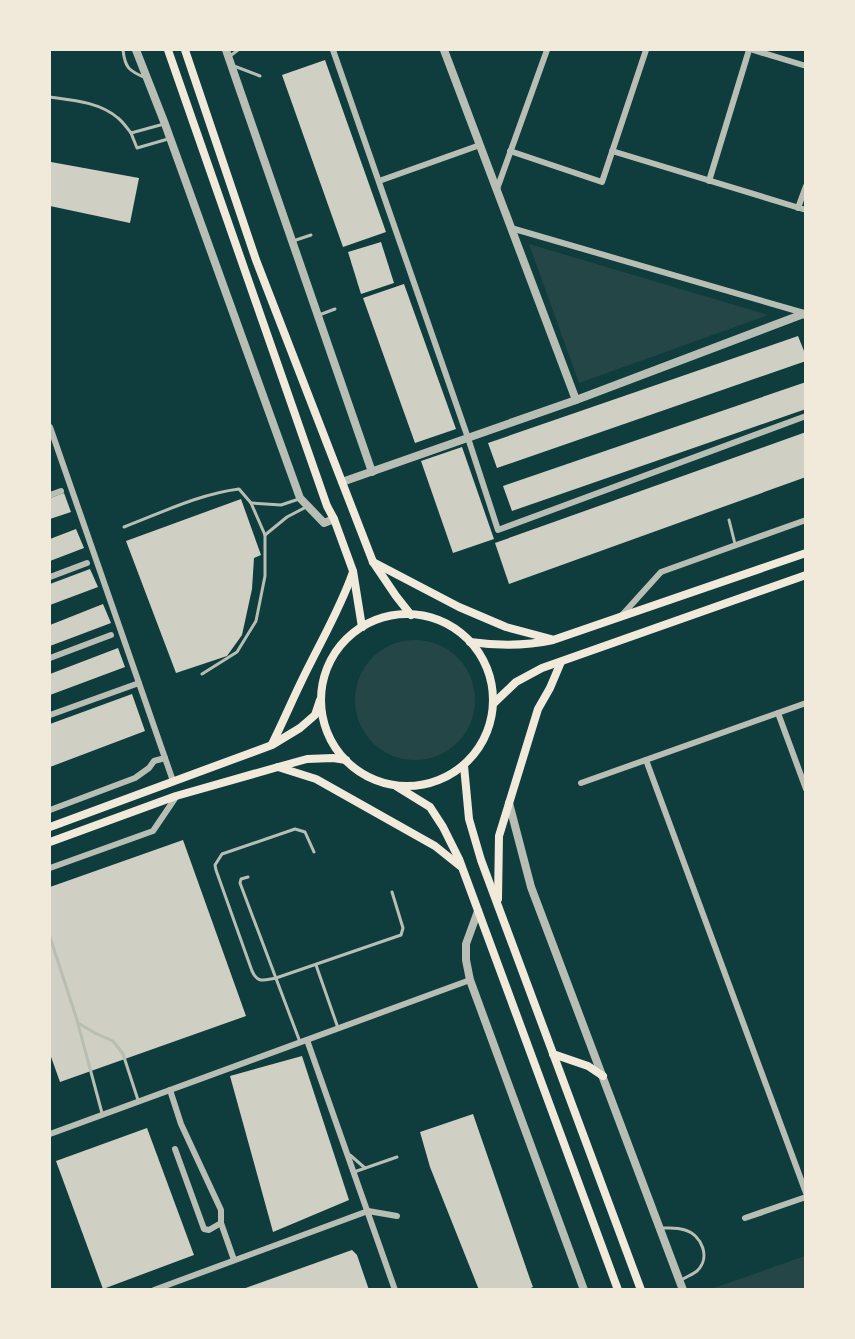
<svg xmlns="http://www.w3.org/2000/svg" width="855" height="1339" font-family="'Public Sans',sans-serif">
<style>
.green{fill:#244646}
.building{fill:#cfcfc3}
.lines{fill:none;stroke-linecap:round;stroke-linejoin:round}
.service{stroke:#b8beb3;stroke-width:3}
.minor{stroke:#b8beb3;stroke-width:6}
.tertiary{stroke:#b8beb3;stroke-width:8}
.secondary{stroke:#f1e9da;stroke-width:8}
</style>
<rect width="100%" height="100%" fill="#0f3d3e"/>
<g class="green">
<path d="M529 244 768 315 579 383Z"/>
<circle cx="415" cy="700" r="60"/>
<path d="M805 1256V1289H711Z"/>
</g>
<g class="building">
<path d="M325 60 386 232 343 247 282 75Z"/>
<path d="M51 162 139 178 130 223 50 206Z"/>
<path d="M381 242 394 283 361 294 348 252Z"/>
<path d="M404 284 456 429 415 443 363 298Z"/>
<path d="M798 336 806 356V361L497 468 488 443Z"/>
<path d="M806 382V409L512 511 503 486Z"/>
<path d="M806 432V477L509 584 495 543Z"/>
<path d="M462 447 494 539 453 553 421 461Z"/>
<path d="M64 493 71 512 50 519V498Z"/>
<path d="M241 499 261 555 254 558 252 589 242 635 227 656 176 673 126 541Z"/>
<path d="M76 529 84 548 50 561V539Z"/>
<path d="M90 569 98 587 50 605V584Z"/>
<path d="M103 604 111 623 50 646V625Z"/>
<path d="M118 648 125 667 50 695V674Z"/>
<path d="M132 694 145 731 50 767V724Z"/>
<path d="M183 840 246 1016 60 1082 50 1054V887Z"/>
<path d="M302 1056 349 1200 273 1232 230 1076Z"/>
<path d="M473 1114 530 1279 533 1287 526 1290H479L430 1167 420 1132Z"/>
<path d="M147 1128 194 1255 103 1289 56 1161Z"/>
<path d="M352 1250 357 1255 369 1290H240Z"/>
</g>
<g class="lines">
<g class="service">
<path d="M123 50C125 68 129 71 146 78"/>
<path d="M230 56 238 50"/>
<path d="M234 66 260 76"/>
<path d="M50 97C72 100 100 102 118 118 123 122 127 128 131 133L164 124"/>
<path d="M131 133 137 148 168 139"/>
<path d="M293 241 311 235"/>
<path d="M319 315 335 309"/>
<path d="M251 503 281 505 299 499"/>
<path d="M729 520 735 544"/>
<path d="M124 527C161 513 199 494 239 489L251 503 265 535V576L256 621 237 652 202 674"/>
<path d="M265 535 287 517 308 506"/>
<path d="M314 852 305 832 295 829 222 854 215 865 216 870 252 971C258 984 264 980 276 978L401 935 403 928 392 892"/>
<path d="M248 877 241 879 240 883 300 1042"/>
<path d="M50 937 78 1023 95 1033 113 1041 123 1054 138 1100"/>
<path d="M316 965 338 1028"/>
<path d="M78 1024 102 1113"/>
<path d="M350 1155 365 1168"/>
<path d="M354 1172 397 1157"/>
<path d="M661 1228C669 1228 677 1227 685 1230 702 1235 711 1258 697 1271 692 1275 685 1277 680 1281"/>
</g>
<g class="minor">
<path d="M333 50 468 438 498 530 806 416"/>
<path d="M753 50 806 66"/>
<path d="M510 151 602 182 646 50"/>
<path d="M612 151 806 210"/>
<path d="M379 181 480 145"/>
<path d="M709 181 749 50"/>
<path d="M497 189 547 50"/>
<path d="M798 208 806 186"/>
<path d="M511 228 804 313 806 317"/>
<path d="M50 427 173 781"/>
<path d="M50 495 61 491"/>
<path d="M50 577 87 563"/>
<path d="M623 614 661 572 806 520"/>
<path d="M50 658 111 635"/>
<path d="M778 713 806 789"/>
<path d="M50 715 139 683"/>
<path d="M646 760 806 1193"/>
<path d="M581 783 806 703"/>
<path d="M50 810 135 778 149 768 154 761 165 758"/>
<path d="M50 868 153 831 176 797"/>
<path d="M307 1040 395 1290"/>
<path d="M170 1090 181 1124 221 1210V1223L209 1230 204 1229 175 1149"/>
<path d="M50 1134 470 980"/>
<path d="M745 1218 806 1197"/>
<path d="M221 1223 234 1260"/>
<path d="M154 1290 368 1211 397 1216"/>
</g>
<g class="tertiary">
<path d="M136 50 165 124 300 498 324 523 334 519"/>
<path d="M226 50 372 472"/>
<path d="M444 50 576 400"/>
<path d="M342 482 576 400 806 313"/>
<path d="M509 803 531 887 683 1290"/>
<path d="M478 911 466 944V960L470 980 584 1290"/>
</g>
<g class="secondary">
<path d="M168 50 327 506 334 519 353 571 362 627"/>
<path d="M185 50 256 260 373 562 396 596 411 615"/>
<path d="M373 562 459 607 506 627 551 639"/>
<circle cx="407" cy="700" r="86"/>
<path d="M470 642C499 646 526 646 553 640L806 553"/>
<path d="M494 703 516 682 542 668 806 575"/>
<path d="M272 744C285 718 296 691 310 664 326 632 341 606 353 572"/>
<path d="M464 766 469 819 481 860 641 1290"/>
<path d="M278 767 316 779 435 846 460 866"/>
<path d="M396 786 430 807 443 827 459 859 618 1290"/>
<path d="M50 827 272 745 300 728 315 715 320 700"/>
<path d="M50 842 176 796 278 767 307 759 333 758 346 760"/>
<path d="M498 899 499 836 538 709 550 688 561 662"/>
<path d="M553 1054 588 1066 603 1076"/>
</g>
</g>
<rect width="855" height="1339" fill="none" stroke="#f1e9da" stroke-width="102"/>
</svg>
